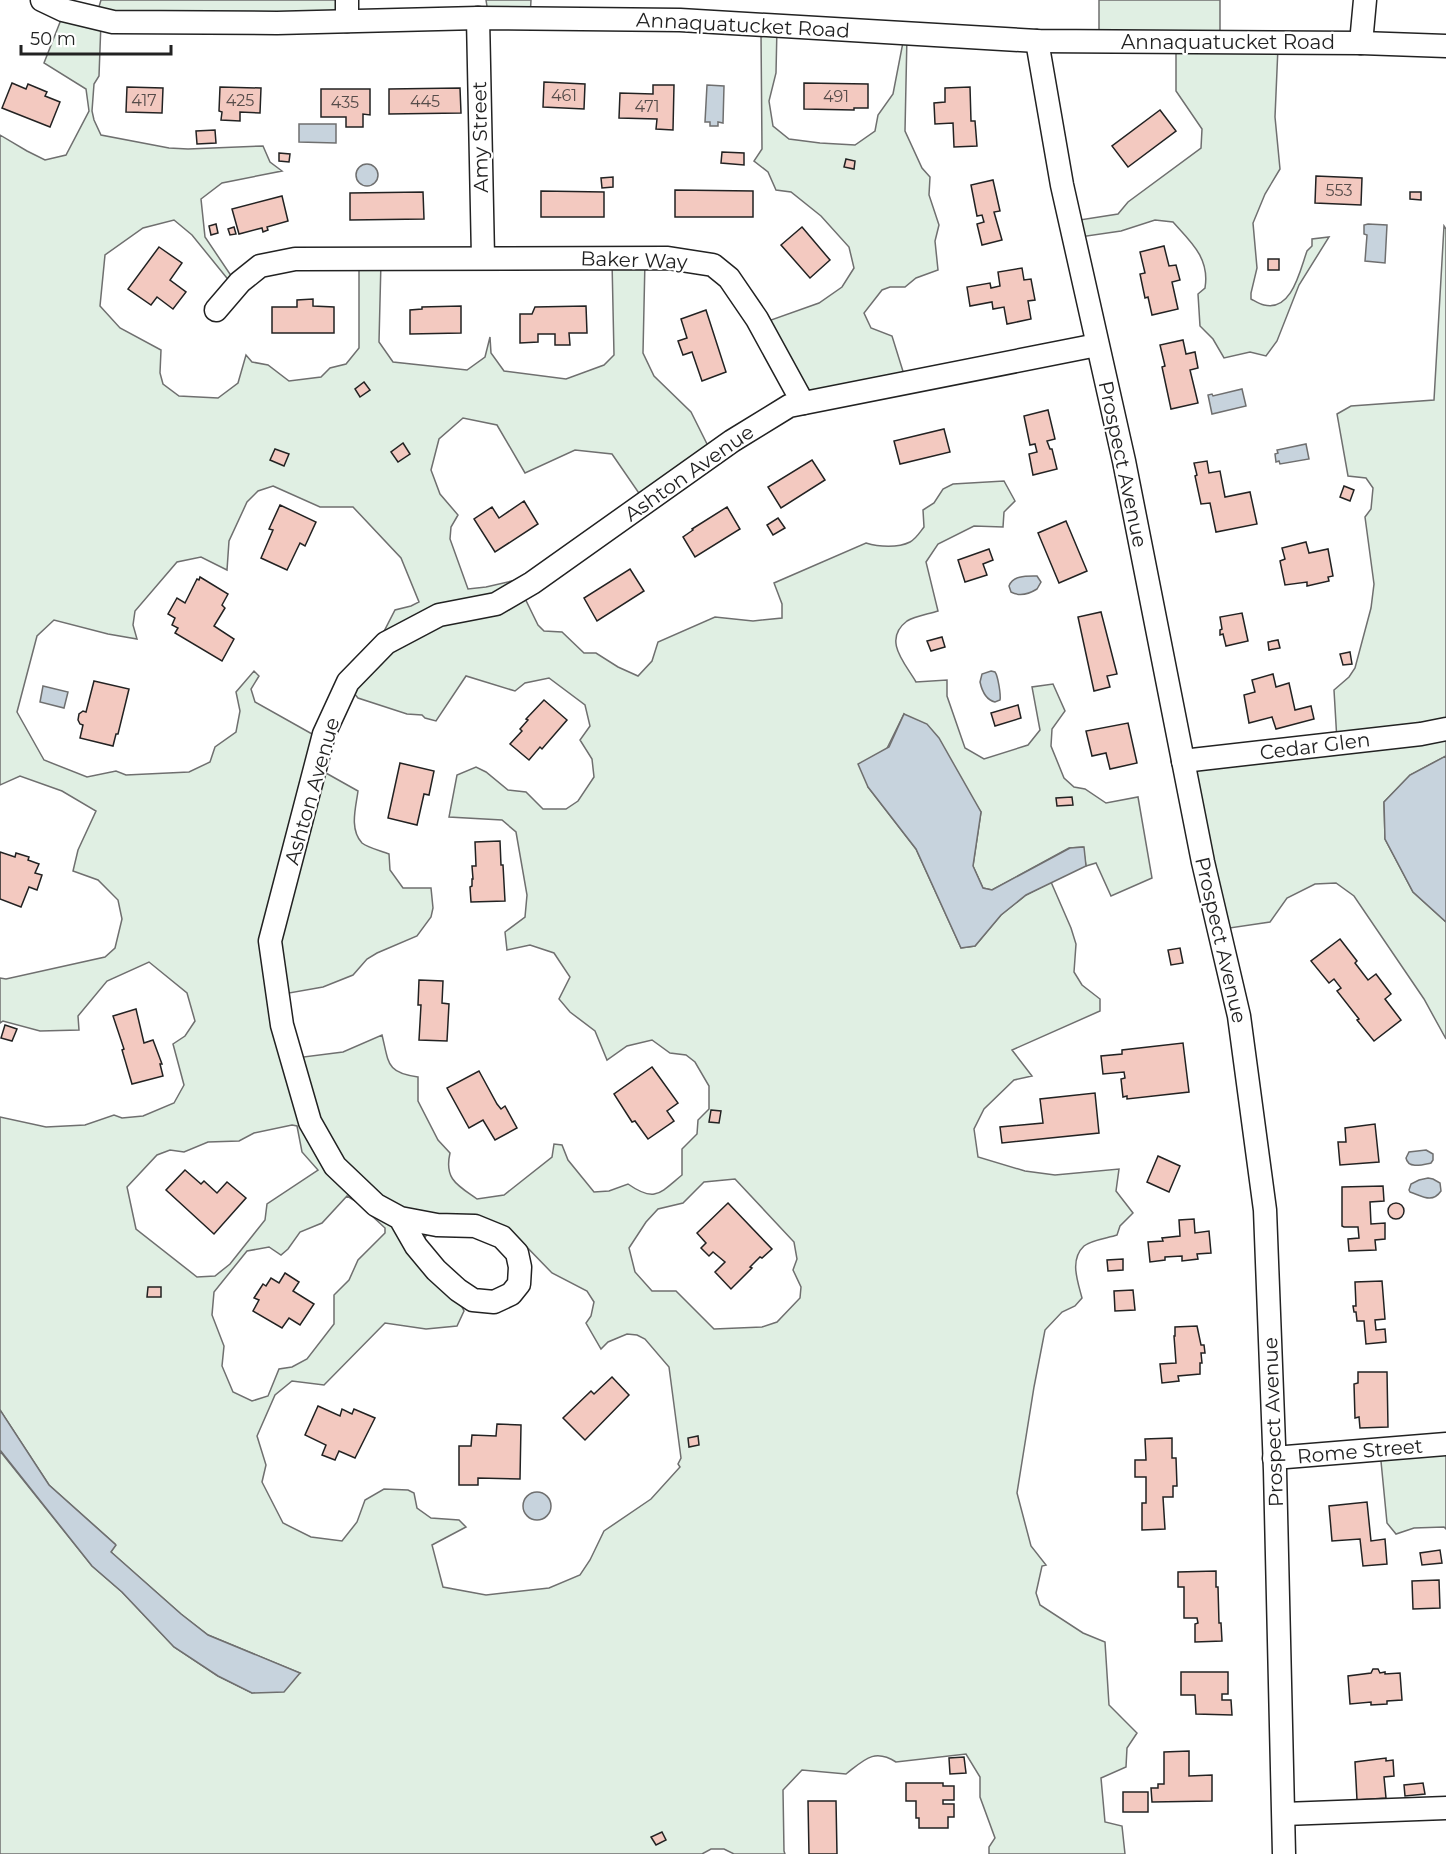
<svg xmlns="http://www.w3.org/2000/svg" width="1446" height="1854" font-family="Montserrat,sans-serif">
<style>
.green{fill:#e0efe3;stroke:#6f6f6f;stroke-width:1.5;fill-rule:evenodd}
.water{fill:#c7d3dd;stroke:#6f6f6f;stroke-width:1.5}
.building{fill:#f3c9c0;stroke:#222;stroke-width:1.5}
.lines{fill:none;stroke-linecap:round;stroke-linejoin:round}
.minor-casing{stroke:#222;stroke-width:25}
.minor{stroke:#fff;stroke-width:22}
.labels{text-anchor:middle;stroke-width:4.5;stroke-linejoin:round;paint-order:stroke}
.number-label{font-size:16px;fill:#564c4a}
.street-label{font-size:20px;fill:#222;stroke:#fff}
</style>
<rect width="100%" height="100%" fill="#fff"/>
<g class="green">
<path d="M101 0H349V14L101 22 99 76 94 84 92 111 94 120 101 135 169 148 188 149 263 146 270 162 282 171 222 183 201 199 205 237 236 283 235 288 192 235 174 220 143 228 105 255 100 306 120 328 161 350 160 373 163 384 179 396 218 398 238 383 246 355 252 362 268 365 289 381 321 377 330 368 346 364 359 348V262L381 261 379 342 393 362 467 370 485 357 490 337 491 353 504 371 566 379 604 365 614 355 612 261 645 260 643 353 654 376 691 412 712 454 645 502 612 454 575 450 525 473 497 425 463 418 439 439 431 470 440 494 458 515 451 527 450 539 468 589 486 587 516 580 538 625 544 631 562 632 584 653H596L618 667 638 676 652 661 658 642 715 617 753 621 782 618V604L774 583 866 543C879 547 898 548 910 542 916 539 920 532 924 527L923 510 934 503 943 489 953 484 1004 481 1015 501 1004 512 1003 527 974 526 938 544 926 562 938 611C929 614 915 616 907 621 882 640 905 663 916 682L947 680V696L965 748 984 759 1028 745 1040 730 1032 687 1053 684 1065 711 1052 729 1051 746 1064 778 1074 787 1085 789 1106 803 1138 797 1152 878 1111 896 1096 863 1086 866 1083 847 1069 848 992 890 983 888 973 866 981 812 904 714 868 787 916 849 961 948 975 946 1001 915 1026 895 1051 882 1071 928 1076 944 1074 972 1082 985 1100 999V1011L1012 1050 1032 1076 1014 1080 984 1109 974 1129 978 1157 1025 1171 1055 1175 1119 1169 1116 1191 1133 1213 1120 1226 1117 1235C1108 1238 1091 1240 1084 1246 1069 1260 1078 1282 1082 1298L1075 1306 1062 1312 1045 1330 1034 1387 1017 1493 1031 1546 1046 1565 1042 1566 1036 1593 1040 1605 1083 1633 1105 1642 1109 1705 1137 1733 1127 1748 1126 1767 1101 1778 1105 1822 1122 1826 1125 1854H989V1847L995 1838 980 1797V1777L966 1754 896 1762C874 1748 864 1760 846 1774L802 1770 783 1790 784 1851 785 1854H734L724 1849H711L702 1854H0V1451L92 1566 122 1592 174 1647 218 1676 252 1693 300 1673 208 1635 181 1614 111 1552 115 1544 49 1485 0 1410V1117L46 1127 85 1125 114 1115 122 1118 143 1116 174 1103 184 1085 173 1044 185 1036 195 1021 187 993 149 962 107 981 78 1016 79 1030 40 1031 3 1021 0 1023V978L6 979 105 957 115 948 122 919 118 900 98 880 73 871 78 850 96 811 62 791 20 776 0 785V135L27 151 45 160 66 155 89 111 86 89 44 63 64 12 96 17ZM273 486 320 507H353L401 558 419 602 411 606 395 610 353 692 358 698 407 714 422 715 425 718 436 721 466 676 515 691 525 683 549 678 585 705 590 726 580 740 592 759 594 777 578 801 566 809H543L526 792 508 790 486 772 476 767 457 775 449 817 502 820 516 832 527 895 525 917 505 932 507 950 530 945 554 953 570 977 559 999 570 1012 595 1031 607 1060 627 1046 652 1040 670 1053 686 1055 695 1062 709 1086V1109L698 1120 697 1134 682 1149V1175C660 1193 655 1203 628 1184L609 1191 594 1192 568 1160 562 1145 554 1144 552 1157 504 1195 477 1199C457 1185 444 1179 450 1153L438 1140 418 1101V1077C386 1073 389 1063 382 1035L343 1052 296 1058 283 994 323 987 353 975 367 959 377 953 417 936 431 917 433 908 431 888H403L390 870 389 854C382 851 368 848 362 843 349 829 356 807 358 791L317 768 321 739 255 702 251 689 259 676 254 671 236 692 240 711 236 732 215 747 210 762 189 772 126 775 116 771 87 777 44 760 17 712 37 636 54 620 108 634 137 639 133 625 135 611 177 562 201 557 227 570 229 541 247 502 258 491ZM292 1125 297 1126 302 1152 318 1170 267 1204 265 1220 230 1264 215 1276 197 1277 136 1229 127 1187 157 1155 170 1150 184 1152 208 1142 239 1141 254 1133ZM735 1179 794 1242 797 1259 793 1270 801 1287 800 1298 777 1322 762 1327 714 1329 676 1291H652L635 1272 629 1248 646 1222 658 1209 683 1203 704 1182ZM347 1196 357 1202 385 1228V1233L358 1260 349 1280 334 1295V1324L307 1359 292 1367 279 1369 268 1396 252 1401 233 1392 222 1366 224 1346 212 1315 214 1292 247 1251 269 1247 281 1255 288 1249 300 1232 322 1223ZM438 1220 519 1239 552 1273 587 1291 594 1302 591 1316 586 1323 601 1349 608 1342 627 1334 637 1335 645 1339 669 1367 681 1458 678 1464 680 1467 651 1499 604 1531 590 1560 580 1575 549 1588 486 1595 443 1587 432 1545 466 1527 459 1520 431 1518 417 1508 414 1493 408 1490 384 1489 365 1500 357 1522 342 1541 311 1537 283 1523 262 1482 266 1465 257 1436 275 1395 292 1381 324 1385 385 1323 426 1329 457 1326 464 1311 454 1291 413 1253Z"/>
<path d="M486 0H531L530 18 489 19Z"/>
<path d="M1099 0H1220V43L1278 47 1275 117 1280 169 1265 194 1253 223 1257 268 1251 293V299C1255 301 1260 304 1264 305 1292 312 1300 270 1307 251L1312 246V239L1329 237 1299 285 1277 341 1266 356 1250 352 1224 358 1213 339 1200 326 1198 294 1205 288C1210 258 1191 242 1173 222L1155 220 1121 231 1080 237 1073 221 1118 214 1128 202 1201 148 1202 129 1176 91V46L1099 38Z"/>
<path d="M777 27 776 73 769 101 773 126 789 139 820 143 855 145 875 131 878 115 893 94 904 37 907 35 905 131 922 168 930 177 929 195 939 225 935 241 938 270 916 278 905 287H890L882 290 864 313 871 328 892 336 906 381 818 402 760 324 819 303 842 287 854 268 849 247 821 216 791 192 776 190 768 172 754 161 762 149 761 33Z"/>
<path d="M1444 226 1446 229V756L1410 775 1384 802 1385 839 1413 892 1446 922V1039L1424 999 1354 896 1336 883 1315 884 1287 898 1270 922 1223 929 1189 762 1337 741 1334 690 1349 677 1355 668 1371 608 1374 584 1365 517 1371 509 1373 488 1366 478 1348 476 1337 414 1351 406 1434 400Z"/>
<path d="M1446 1445V1529L1444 1527 1414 1528 1396 1534 1387 1523 1380 1451Z"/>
</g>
<g class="water">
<path d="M707 85 724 86 723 123 718 122V126H710V122H705Z"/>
<path d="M299 124H336V143L299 142Z"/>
<circle cx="367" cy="175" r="11"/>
<path d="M1368 224 1387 225 1385 263 1365 261 1367 235 1364 234V225Z"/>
<path d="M1242 389 1246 406 1212 414 1208 395 1212 394 1213 396Z"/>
<path d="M1306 444 1309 459 1280 464 1279 461 1276 462 1275 454 1278 453 1277 450Z"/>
<path d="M1037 576 1041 582 1037 589C1029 594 1020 597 1011 592L1009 586C1013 575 1027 576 1037 576Z"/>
<path d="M991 671 995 672C998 676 1001 695 1000 700L995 702C986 700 982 691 980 682L982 674Z"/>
<path d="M43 686 68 692 64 708 40 702Z"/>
<path d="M904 714 927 724 939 738 981 812 973 866 983 888 992 890 1070 848 1084 847 1086 866 1026 895 1001 915 975 946 961 948 916 849 868 787 858 764 889 747Z"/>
<path d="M1446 756V922L1413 892 1385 839 1384 802 1410 775Z"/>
<path d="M1426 1150 1433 1154V1160L1431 1163C1422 1165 1408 1169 1406 1158L1409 1152Z"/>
<path d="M1428 1178 1433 1179 1440 1183 1441 1191C1432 1204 1422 1196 1410 1192L1409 1190 1411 1184 1419 1180Z"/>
<path d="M0 1410 49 1485 116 1545 111 1552 181 1614 208 1635 300 1673 284 1692 252 1693 218 1676 174 1647 122 1592 92 1566 0 1450Z"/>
<circle cx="537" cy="1506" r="14"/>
</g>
<g class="building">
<path d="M544 82 585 84 584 109 543 107Z"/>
<path d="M12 83 26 89 28 84 47 92 45 96 60 102 50 127 2 108Z"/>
<path d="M804 83 868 84V108H854V110L804 109Z"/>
<path d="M653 85H674L673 130 656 129 657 119 619 118 620 93 653 94Z"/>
<path d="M127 87 163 88 162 113 126 112Z"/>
<path d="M220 87 261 88 260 113 240 112V121L221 120 222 112 219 111Z"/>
<path d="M970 87 971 121H975L977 146 954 147 953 123 935 124 934 103 945 102V88Z"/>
<path d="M460 88 461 113 389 114V89Z"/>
<path d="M321 89H370V115L363 114V127H346V117H321Z"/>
<path d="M1160 110 1176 131 1128 167 1112 146Z"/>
<path d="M215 130 216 143 197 144 196 131Z"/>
<path d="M722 152 744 153V165L721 163Z"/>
<path d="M279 153 290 154 289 162 279 161Z"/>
<path d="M846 159 855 161 854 169 844 167Z"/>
<path d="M1316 176 1362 178 1361 205 1315 203Z"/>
<path d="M613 177V187L602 188 601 178Z"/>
<path d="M993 180 1000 211 994 212 1002 240 982 245 977 224 984 222 982 215 977 216 971 185Z"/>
<path d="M675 190 753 191V217H675Z"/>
<path d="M541 191 604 192V217H541Z"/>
<path d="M423 192 424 219 350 220V193Z"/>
<path d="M1410 192H1421V200L1410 199Z"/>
<path d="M282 196 288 221 267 227 268 230 263 232 262 228 239 234 232 209Z"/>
<path d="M216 224 218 233 211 235 209 226Z"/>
<path d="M234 227 236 234 230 235 228 229Z"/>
<path d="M802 227 830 260 810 278 781 245Z"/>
<path d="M1164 246 1169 266 1176 265 1180 280 1172 282 1178 309 1152 315 1148 297 1145 298 1140 274 1145 273 1140 252Z"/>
<path d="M159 247 182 263 170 280 186 292 173 309 157 297 151 305 128 289Z"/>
<rect x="1268" y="259" width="11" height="11"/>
<path d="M1022 268 1024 280 1031 279 1035 300 1028 301 1031 319 1007 324 1004 307 993 309 992 302 970 306 967 287 990 283 991 288 1000 286 998 272Z"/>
<path d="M313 299V306L334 307V333H272V307H297V300Z"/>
<path d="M461 306V333L410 334V310L422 309V307Z"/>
<path d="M586 306 587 333H569L570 345H555V334H538V342L520 343V314H532L535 307Z"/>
<path d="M706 310 726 372 702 381 692 352 683 355 678 341 687 338 681 319Z"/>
<path d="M1183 340 1186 354 1195 352 1198 368 1190 370 1198 403 1171 409 1162 367 1165 366 1160 345Z"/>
<path d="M364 382 370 390 360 397 355 389Z"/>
<path d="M1048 410 1055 439 1047 441 1050 449H1052L1057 469 1033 475 1029 454 1037 452 1035 444 1030 445 1024 416Z"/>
<path d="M944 429 950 452 900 464 894 441Z"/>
<path d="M403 443 410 454 398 462 391 452Z"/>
<path d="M275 449 289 454 284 466 270 460Z"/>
<path d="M812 460 825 480 781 508 768 487Z"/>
<path d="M1207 461 1209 473 1220 471 1225 497 1250 492 1257 524 1216 532 1210 503 1201 504 1195 476 1197 475 1194 463Z"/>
<path d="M1344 486 1354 490 1350 501 1340 497Z"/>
<path d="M524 501 538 524 495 552 474 519 492 507 499 518Z"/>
<path d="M280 505 316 522 305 546 300 543 287 570 261 558 273 530 269 529Z"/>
<path d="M727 507 740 529 695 557 683 537 693 530 692 529Z"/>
<path d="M778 518 785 528 773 535 767 525Z"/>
<path d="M1066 521 1087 571 1059 583 1038 533Z"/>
<path d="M1306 542 1309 553 1328 549 1333 576 1328 577 1329 581 1307 586V582L1285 585 1280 561 1285 559 1282 548Z"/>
<path d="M989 549 993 560 983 564 987 575 965 582 958 560Z"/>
<path d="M630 569 644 591 597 621 584 598Z"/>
<path d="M200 577 228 594 222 605 225 608 214 626 234 639 222 661 175 633 178 628 172 625 175 618 168 614 177 598 185 603 197 579 199 580Z"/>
<path d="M1101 612 1117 674 1107 676 1110 687 1094 691 1078 617Z"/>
<path d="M1242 613 1248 641 1226 646 1223 634 1220 635V630L1222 629 1220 617Z"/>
<path d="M942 637 945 647 931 651 927 641Z"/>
<path d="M1278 640 1280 648 1269 650 1268 642Z"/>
<path d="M1350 652 1352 664 1343 665 1340 654Z"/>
<path d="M1273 674 1276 687 1289 683 1295 710 1311 706 1314 719 1276 729 1272 717 1249 723 1244 695 1255 692 1252 680Z"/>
<path d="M94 681 129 689 118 734H116L113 746 80 738 83 725 80 724 78 720 79 714 83 711 86 712Z"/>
<path d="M544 700 567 720 542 749 540 747 529 760 510 744 522 731 520 729 528 720 526 719Z"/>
<path d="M1018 705 1021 718 995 726 991 713Z"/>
<path d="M1128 723 1137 763 1110 769 1106 753 1092 756 1086 731Z"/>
<path d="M400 763 434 771 429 795 424 794 417 825 388 818Z"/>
<path d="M1072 797 1073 805 1057 806 1056 798Z"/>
<path d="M500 841 501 865H503L505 901 471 902 470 887 472 886V879H473L472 866H476L475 842Z"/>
<path d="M0 852 15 857 16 853 29 857 28 860 39 864 35 873 42 875 37 890 29 887 21 907 0 899Z"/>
<path d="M1340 939 1357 961 1355 963 1368 980 1376 974 1391 994 1385 999 1401 1020 1374 1041 1357 1020 1359 1019 1337 991 1341 988 1334 979 1329 983 1311 961Z"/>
<path d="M1180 948 1183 963 1171 965 1168 950Z"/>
<path d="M419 980 443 981 442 1003 449 1004 447 1041 419 1040 421 1005H418Z"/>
<path d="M136 1009 144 1043 153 1040 162 1064H160L163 1076 132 1084 122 1050 124 1049 113 1016Z"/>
<path d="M5 1025 17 1029 12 1041 1 1038Z"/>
<path d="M1183 1043 1189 1092 1127 1099V1096L1123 1097 1121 1079 1125 1078 1124 1072 1103 1074 1101 1056 1122 1054V1050Z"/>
<path d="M652 1067 678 1103 667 1111 674 1121 648 1139 635 1121 632 1122 614 1094Z"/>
<path d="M479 1071 497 1104 501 1109 505 1106 517 1128 495 1140 483 1120 469 1128 447 1088Z"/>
<path d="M1095 1093 1099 1133 1002 1143 1000 1127 1043 1123 1040 1099Z"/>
<path d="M711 1110 721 1111 719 1123 709 1122Z"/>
<path d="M1375 1124 1379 1162 1340 1165 1338 1142H1346L1345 1128Z"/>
<path d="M1158 1156 1180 1166 1169 1192 1147 1182Z"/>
<path d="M185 1170 201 1184 204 1181 217 1193 227 1182 246 1198 214 1234 166 1190Z"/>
<path d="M1383 1186 1384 1201 1370 1202 1371 1224 1385 1223V1239L1375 1240 1376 1250 1349 1251 1348 1239 1359 1238 1358 1227H1344L1342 1226V1187Z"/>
<circle cx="1396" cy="1211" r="8"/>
<path d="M728 1203 772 1249 762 1258 760 1257 750 1267 752 1268 731 1289 715 1272 725 1262 713 1252 709 1256 701 1248 706 1243 697 1233Z"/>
<path d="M1194 1219 1195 1233 1209 1231 1211 1253 1197 1254 1198 1259 1182 1261V1256L1165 1257V1260L1150 1262 1148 1242 1163 1241 1162 1238 1180 1236 1179 1220Z"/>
<path d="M1123 1259V1270L1108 1271 1107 1260Z"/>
<path d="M285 1273 299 1282 293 1291 314 1304 300 1325 289 1318 282 1328 253 1311 259 1300 254 1298 263 1284 266 1286 271 1278 279 1283Z"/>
<path d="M1382 1281 1385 1319 1375 1320 1376 1330 1385 1329 1386 1342 1366 1344 1364 1321H1357L1356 1312H1354L1353 1306H1356L1355 1282Z"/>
<path d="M148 1287H161V1297H147Z"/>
<path d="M1133 1290 1135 1310 1115 1311 1114 1291Z"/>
<path d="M1197 1326 1201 1345H1204L1205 1353H1201L1202 1363H1200V1374L1178 1376 1179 1381 1162 1383 1160 1364 1176 1363 1174 1336H1175V1327Z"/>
<path d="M1358 1372H1387L1388 1427 1360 1428 1359 1417 1355 1418 1354 1384 1358 1383Z"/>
<path d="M612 1377 629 1395 585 1440 563 1418 591 1391 594 1394Z"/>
<path d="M318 1406 340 1416 342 1409 352 1414 354 1409 375 1418 355 1458 339 1451 335 1460 322 1455 326 1445 305 1435Z"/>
<path d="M497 1424 521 1425 520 1479 478 1478V1485H459V1446H471L472 1435 496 1436Z"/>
<path d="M698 1436 699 1445 689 1447 688 1438Z"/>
<path d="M1172 1438V1458H1176L1177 1486H1173V1497H1163L1165 1529 1142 1530V1503H1146V1477H1135V1460H1146L1145 1439Z"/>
<path d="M1367 1502 1371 1541 1385 1539 1387 1564 1363 1566 1360 1539 1332 1541 1329 1506Z"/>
<path d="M1440 1550 1442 1563 1422 1565 1420 1553Z"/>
<path d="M1216 1571V1587H1218L1219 1623H1221L1222 1641 1195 1642V1624L1198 1623 1197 1618H1184V1587H1178V1572Z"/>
<path d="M1439 1580 1440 1608 1413 1609 1412 1581Z"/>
<path d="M1373 1669H1378L1380 1673 1385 1672V1674L1400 1673 1402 1700 1387 1701V1704L1371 1705V1702L1350 1704 1348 1676 1371 1673Z"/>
<path d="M1181 1672H1228V1694H1222V1700H1231L1232 1715 1196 1714 1195 1695H1181Z"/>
<path d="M1189 1751V1776L1212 1775V1801L1152 1802 1151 1788H1158V1784H1164V1752Z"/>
<path d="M964 1757 966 1773 950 1774 949 1758Z"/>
<path d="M1386 1758V1761L1393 1760 1394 1776 1384 1777 1386 1798 1357 1800 1355 1762Z"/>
<path d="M906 1783H943V1786H954V1800H943V1804H954V1817H948V1828H919V1818H916V1801H906Z"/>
<path d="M1423 1783 1425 1794 1405 1796 1404 1785Z"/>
<rect x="1123" y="1792" width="25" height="20"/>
<path d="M808 1801H836L837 1854H809Z"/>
<path d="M662 1832 666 1840 656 1845 651 1837Z"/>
</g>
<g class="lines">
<defs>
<g id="minor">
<path d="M42 0 63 10 113 22 277 23 478 18 680 20 1037 41 1361 43 1446 46"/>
<path d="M347 0V21"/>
<path d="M478 18 483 257"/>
<path d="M1037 41 1062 185 1124 461 1203 862 1239 1016 1265 1210 1275 1470 1284 1854"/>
<path d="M1361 43 1365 0"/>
<path d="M216 310 240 282 260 266 295 259 668 258 713 265 729 278 757 319 803 403"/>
<path d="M1183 761 1421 734 1446 729"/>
<path d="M400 1218 416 1246 436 1270 458 1290 473 1300 494 1302 511 1294 519 1284 520 1267 517 1253 502 1237 475 1226 437 1225 400 1218 376 1205 335 1166 310 1122 282 1025 270 941 324 734 348 682 386 643 439 615 496 604 532 583 732 441 789 406 1097 345"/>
<path d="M1274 1458 1446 1444"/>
<path d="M1284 1814 1446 1808"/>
</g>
</defs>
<use href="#minor" class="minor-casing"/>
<use href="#minor" class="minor"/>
</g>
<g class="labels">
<g class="number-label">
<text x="564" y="101">461</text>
<text x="836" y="102">491</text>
<text x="144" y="106">417</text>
<text x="240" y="106">425</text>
<text x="425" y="107">445</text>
<text x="345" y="108">435</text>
<text x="647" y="112">471</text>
<text x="1339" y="196">553</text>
</g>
<g class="street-label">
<text transform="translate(743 25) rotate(3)" y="7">Annaquatucket Road</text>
<text x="1228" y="49">Annaquatucket Road</text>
<text transform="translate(480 137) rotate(-91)" y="7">Amy Street</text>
<text transform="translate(634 260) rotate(2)" y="7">Baker Way</text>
<text transform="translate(1123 464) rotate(78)" y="7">Prospect Avenue</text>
<text transform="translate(689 473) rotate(-35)" y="7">Ashton Avenue</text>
<text transform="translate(1315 746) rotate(-7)" y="7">Cedar Glen</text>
<text transform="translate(312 791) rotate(-74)" y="7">Ashton Avenue</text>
<text transform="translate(1221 940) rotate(77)" y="7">Prospect Avenue</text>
<text transform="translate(1273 1422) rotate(-92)" y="7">Prospect Avenue</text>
<text transform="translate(1360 1451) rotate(-5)" y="7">Rome Street</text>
</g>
</g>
<path d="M21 45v9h150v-9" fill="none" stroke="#222222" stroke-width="3"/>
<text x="30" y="45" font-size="18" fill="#222222" stroke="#ffffff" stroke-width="4.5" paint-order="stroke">50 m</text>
</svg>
